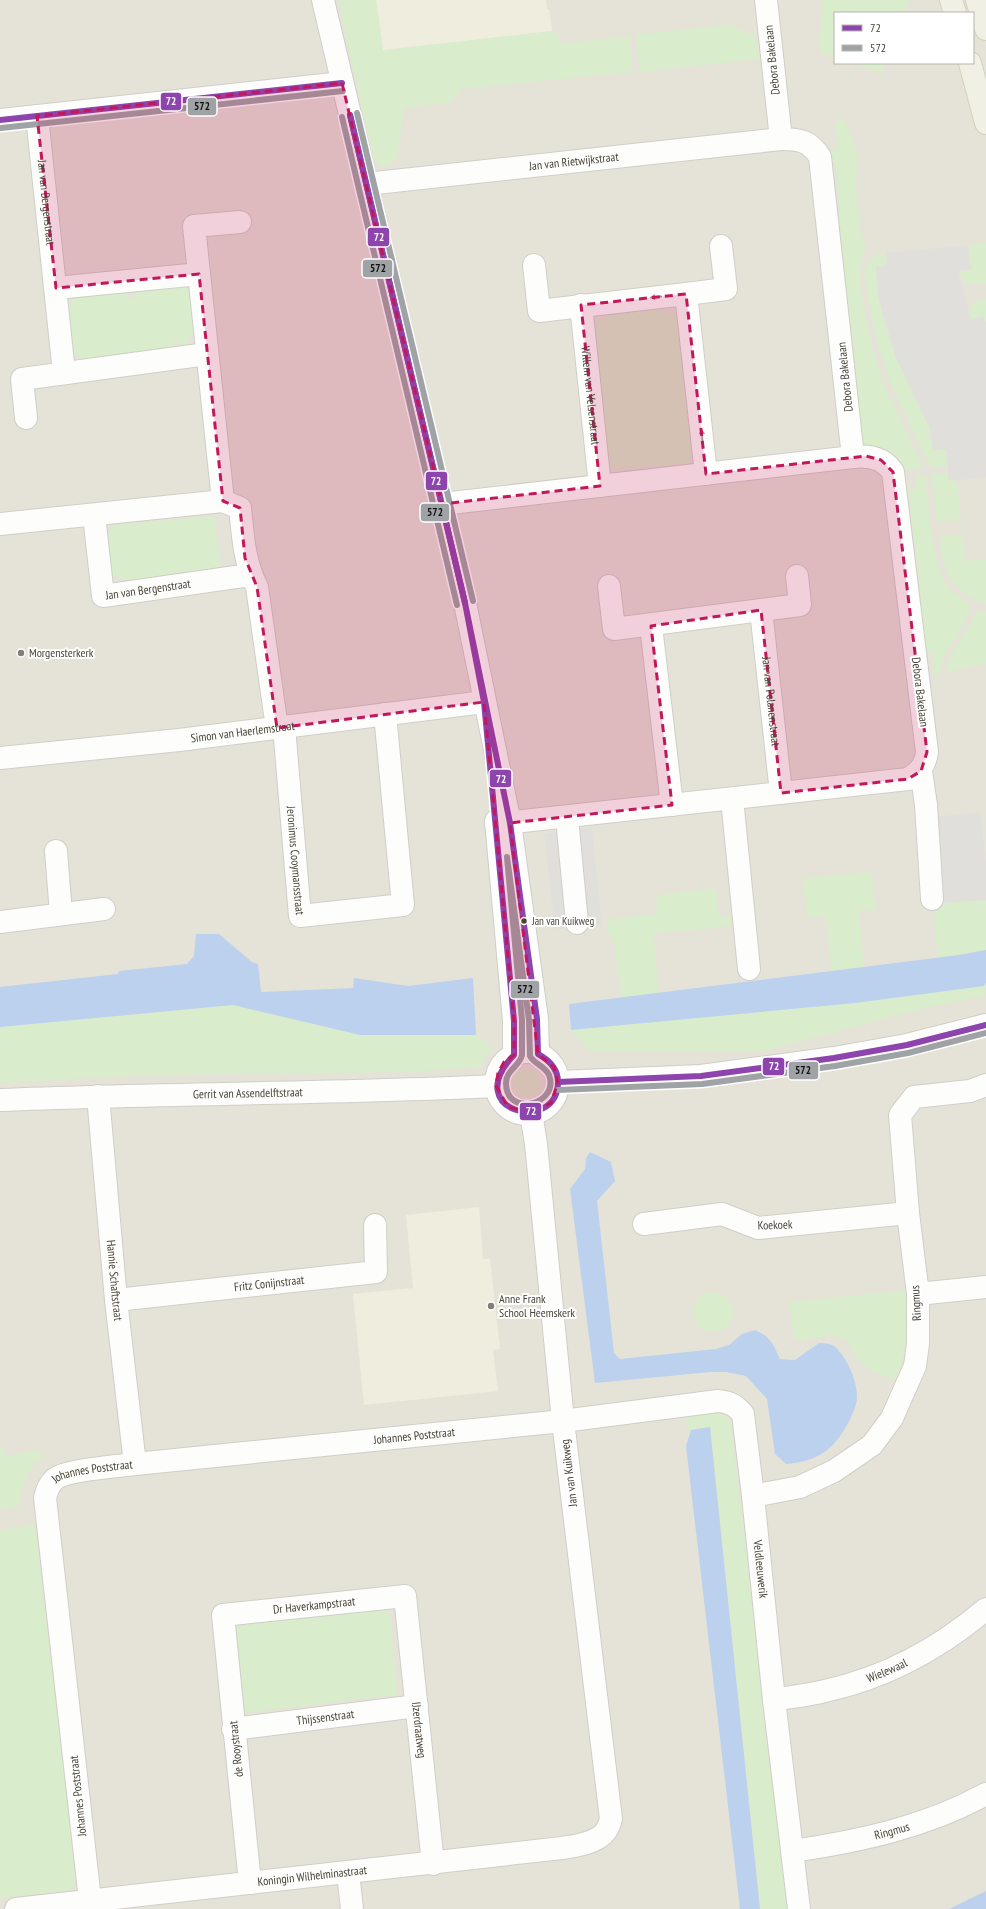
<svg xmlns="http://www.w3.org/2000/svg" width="986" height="1909" font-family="'PT Sans Narrow',sans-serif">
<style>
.residential{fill:#e5e3d8;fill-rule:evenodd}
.education{fill:#efeddd}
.green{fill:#d9eccb}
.parking{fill:#e0dfdb}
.water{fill:#bcd1ee}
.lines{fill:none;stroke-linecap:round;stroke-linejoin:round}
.minor-casing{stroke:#cfcec8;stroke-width:24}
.major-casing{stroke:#d3d0b8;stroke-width:24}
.minor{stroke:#fdfdfc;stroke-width:22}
.major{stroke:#f1f0e4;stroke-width:22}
.bus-1-casing{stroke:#fff;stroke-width:9}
.bus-2-casing{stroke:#fff;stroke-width:9}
.bus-1{stroke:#8e44ad;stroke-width:6}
.bus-2{stroke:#9fa3a6;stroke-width:6}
.oneway{fill:#999790}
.marked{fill:#c2185b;fill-opacity:0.2;stroke:#c2185b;stroke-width:3;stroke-dasharray:8 5;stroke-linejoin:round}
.poi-dot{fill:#828076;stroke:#fff;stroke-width:1.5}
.bus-dot{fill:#474437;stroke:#fff;stroke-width:1.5}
.labels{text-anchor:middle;stroke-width:4;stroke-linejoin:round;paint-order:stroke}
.bus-label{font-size:11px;fill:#474437;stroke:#fff;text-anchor:start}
.street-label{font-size:12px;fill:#474437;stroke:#fff}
.poi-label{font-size:12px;fill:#474437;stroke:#fff;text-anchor:start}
.line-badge{stroke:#fff;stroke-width:1.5}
.badge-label{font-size:11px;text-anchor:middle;font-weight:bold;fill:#fff}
.pale-badge-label{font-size:11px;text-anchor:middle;font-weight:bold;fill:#111}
</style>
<rect width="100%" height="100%" fill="#f1f0eb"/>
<path class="residential" d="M0 0H986V1909H0ZM835 13H973V63H835Z"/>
<g class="education">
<path d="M376 0H546L547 9H549L552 31 383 51Z"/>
<path d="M479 1207 483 1259H490L500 1349 493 1350 498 1391 364 1405 353 1294 413 1288 406 1215Z"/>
</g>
<g class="green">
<path d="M338 0H376L383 50 552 31 557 34 562 44 629 36 633 72 461 89 451 102 404 108 397 158 383 168 375 160 365 124Z"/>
<path d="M822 0H909L904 13H835V58L819 52Z"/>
<path d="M732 24C740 31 746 34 756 34L759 59 640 72 636 35Z"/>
<path d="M852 63H886L882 73Z"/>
<path d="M843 120 851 134 858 156 856 187 860 230 866 244 860 269 861 291 869 332 881 377 923 468 901 470 864 447 860 441 835 215 840 214 835 161H829L828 150 838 149 835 121Z"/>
<path d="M986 242V283C973 285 962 286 959 271L971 270 968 245Z"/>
<path d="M879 253 887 257 888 266 876 267 878 295 885 325 895 355 929 427 933 451 946 449 947 466 930 467 890 381 878 346 868 302 865 269 869 261Z"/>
<path d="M183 285 192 294 196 334H192L188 337 189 350H180L179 342 174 343V352L88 360C83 359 77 358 74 353 70 346 67 304 72 298L126 292 127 299 136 298 135 288Z"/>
<path d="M986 298V323L983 317 971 320C966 309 975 300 986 298Z"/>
<path d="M664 307 666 312 676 313 693 447 690 460 685 463 612 470 608 468 590 326 596 321 602 320 604 314Z"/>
<path d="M948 472 949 481H957L961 520 938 522 931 475Z"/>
<path d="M925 475 929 516 938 568 943 579 951 590 969 604 970 610 964 624 944 656 939 675H934L932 652 925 653 918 569 909 494H904V490L917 489 916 476Z"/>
<path d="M214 516 221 572 124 581 111 573 107 535 114 525Z"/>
<path d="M962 534 965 561 986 559V605C952 591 942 572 940 537Z"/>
<path d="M980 610 986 611V662L947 673C947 668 948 663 950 658 953 652 977 612 980 610Z"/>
<path d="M872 872 876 909 859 910 864 967 832 971 825 916 807 917 803 878Z"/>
<path d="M716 888 719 917 737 916 736 921 732 924 716 928 653 933 659 993 621 998 614 938 609 939 607 919 657 914 656 895Z"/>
<path d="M986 900V950L938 958 933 911 942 908 944 903Z"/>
<path d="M986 983 985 996 920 1009 764 1051H590L571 1030 855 1002 984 986Z"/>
<path d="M233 1005 360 1035H476L493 1048 483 1060 482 1067 406 1072 144 1075 0 1083V1027Z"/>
<circle cx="527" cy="1083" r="14"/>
<path d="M907 1290C909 1325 910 1347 900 1382L872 1371 857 1359 846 1340 832 1335 800 1341 794 1337 789 1302Z"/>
<circle cx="713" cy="1312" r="20"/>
<path d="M704 1412 720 1413 730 1420 790 1909H760L710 1427 688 1431 685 1415Z"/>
<path d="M0 1447 4 1448 5 1456 26 1453 33 1449 46 1457C29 1460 19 1491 20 1506L0 1509Z"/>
<path d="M35 1524 76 1875 72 1890 0 1898V1530Z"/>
<path d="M388 1601 398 1694 246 1713 237 1710 228 1623Z"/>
</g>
<g class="parking">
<path d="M968 245 971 270 959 271V275L971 320 983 316 986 323V477L949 481 946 449 933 451 929 427 895 355 878 295 876 267 887 266 886 253Z"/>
<path d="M980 812 986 862V900L941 903 934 817Z"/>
<path d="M592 827 602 926 555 929 544 834Z"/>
</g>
<g class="water">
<path d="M196 934H219L252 962 258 964 261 992 353 988 354 978 408 986 473 978 476 1035H360L233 1005 0 1027V987L118 974 119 971 187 964 194 956Z"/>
<path d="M986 950V983L984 986 855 1003 571 1030 569 1004 959 955Z"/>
<path d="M590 1152 611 1162 615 1181 597 1201 614 1353 620 1359 716 1349 729 1345 742 1334 755 1330C771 1337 773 1344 780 1359L795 1360 819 1343C824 1343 829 1343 834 1346 847 1357 858 1382 857 1399 856 1407 851 1418 847 1425 833 1451 815 1462 786 1464L775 1454 767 1399 746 1376 726 1372H711L595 1383 570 1189 585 1169 586 1158Z"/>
<path d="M710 1427 760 1909H740L686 1446 691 1430Z"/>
<path d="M986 1891V1909H949Z"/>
</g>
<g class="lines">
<defs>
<g id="minor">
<path d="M323 0 442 504 465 603 510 823 537 1019 538 1054"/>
<path id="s1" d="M37 116 64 373"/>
<path d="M0 120 342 83"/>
<path id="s2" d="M366 184 781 139"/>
<path d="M534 265 539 311 686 294 706 474"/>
<path d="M56 288 199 274"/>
<path d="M686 294 726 289 721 246"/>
<path id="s3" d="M581 305 600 486"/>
<path d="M26 418 22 379 207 354"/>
<path d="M223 501 240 508C243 536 244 562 257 587L277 728"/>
<path d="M442 504 853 457"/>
<path id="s4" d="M94 515 103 596 250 575"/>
<path d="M0 524 223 501 194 226 240 222"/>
<path d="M609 586 614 629 800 605 797 576"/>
<path id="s5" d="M761 610 781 793"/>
<path d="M651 626 672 805"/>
<path id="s6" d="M284 727 300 916 403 905 385 714"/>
<path id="s7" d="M0 758 179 740 484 702"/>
<path d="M921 771 926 805 932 899"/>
<path d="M732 799 749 969"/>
<path d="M567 818 577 923"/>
<path d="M496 821 514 1021V1055"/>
<path d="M496 824 908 779C920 771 925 766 927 752L893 472C884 458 869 455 853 457L820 157C810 141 800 139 781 139L766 0"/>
<path d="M56 851 61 914"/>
<path d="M0 922 104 909"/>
<circle cx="527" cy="1083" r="31"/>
<path d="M558 1082 701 1076 834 1058 907 1045 986 1025"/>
<path id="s8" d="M98 1096 116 1300 135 1464"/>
<path id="s9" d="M0 1100C165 1093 331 1094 496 1086"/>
<path d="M644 1224 722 1214 758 1228 908 1213"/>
<path d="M918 1294 986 1287"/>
<path id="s10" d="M116 1300 376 1272 375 1225"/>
<path d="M753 1496 800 1487 834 1471 872 1445 892 1418 915 1366 918 1343V1294L908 1213 900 1115 914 1097 970 1091 986 1085"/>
<path id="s11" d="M774 1700C791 1697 809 1695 825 1691 885 1678 940 1648 986 1609"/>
<path id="s12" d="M233 1729 417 1706"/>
<path id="s13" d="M793 1851C860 1841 926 1827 986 1794"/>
<path d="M348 1873 352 1909"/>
<path id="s14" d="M250 1883 223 1615 405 1596 433 1864"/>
<path id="s15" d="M16 1909 562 1848C576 1846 597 1843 606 1831 608 1828 610 1823 611 1819L563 1421 536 1144 531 1113"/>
<path id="s16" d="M91 1909 45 1498C47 1490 49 1484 55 1479 65 1470 119 1466 135 1464L563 1421 718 1401C730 1402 735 1405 743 1414L753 1496 774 1700 799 1909"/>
</g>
<g id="major">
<path d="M951 0 955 13"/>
<path d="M977 0 986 29"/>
<path d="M970 63 986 123"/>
</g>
</defs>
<use href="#minor" class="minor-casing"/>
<use href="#major" class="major-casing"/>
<use href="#minor" class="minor"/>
<use href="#major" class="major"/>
<defs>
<g id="bus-1">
<path d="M350 115 465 603"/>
<path d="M350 115 465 603"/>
<path d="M0 120 342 83"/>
<path d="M465 603 510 823 537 1019 538 1054C549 1060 558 1069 558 1082 558 1135 459 1112 514 1055V1021L484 702Z"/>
<path d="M558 1082 701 1076 834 1058 907 1045 986 1025"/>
</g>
<g id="bus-2">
<path d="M357 113 473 601"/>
<path d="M342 117 457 605"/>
<path d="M1 128 343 91"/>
<path d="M507 857 529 1020 530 1056C534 1064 545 1066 549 1075 560 1105 506 1118 506 1083 506 1070 520 1066 522 1055V1020Z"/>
<path d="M558 1090 702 1084 835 1066 908 1053 986 1033"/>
</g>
</defs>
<use href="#bus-1" class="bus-1-casing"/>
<use href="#bus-2" class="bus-2-casing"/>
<use href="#bus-1" class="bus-1"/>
<use href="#bus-2" class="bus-2"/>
</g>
<defs><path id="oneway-solid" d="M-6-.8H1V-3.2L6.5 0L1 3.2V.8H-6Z"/></defs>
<g class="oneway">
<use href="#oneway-solid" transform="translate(656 297) rotate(174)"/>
<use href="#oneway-solid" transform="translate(702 435) rotate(-96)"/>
</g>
<path class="marked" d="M342 83 442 504 600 486 581 305 686 294 706 474 866 456 881 460 893 472 927 752 921 771 908 779 781 793 761 610 651 626 672 805 510 823 538 1054 554 1067 558 1082 551 1103 531 1113 508 1107 496 1086 498 1073 504 1062 514 1055V1021L484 702 277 728 257 587 245 558 240 508 223 501 199 274 56 288 37 116Z"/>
<g class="poi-dot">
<circle cx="21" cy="653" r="4"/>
<circle cx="491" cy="1306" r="4"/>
</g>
<circle class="bus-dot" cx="524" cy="921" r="3.5"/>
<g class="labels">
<g class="bus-label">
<text x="532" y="925">Jan van Kuikweg</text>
</g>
<g class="street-label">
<text transform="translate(772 60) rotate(-96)" y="4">Debora Bakelaan</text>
<text dy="4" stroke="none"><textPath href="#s2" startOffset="209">Jan van Rietwijkstraat</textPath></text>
<text dy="4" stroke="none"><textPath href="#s1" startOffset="87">Jan van Bergenstraat</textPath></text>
<text transform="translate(845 377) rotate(-96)" y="4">Debora Bakelaan</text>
<text dy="4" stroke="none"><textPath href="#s3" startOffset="91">Willem van Velsenstraat</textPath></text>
<text dy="4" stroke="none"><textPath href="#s4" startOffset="127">Jan van Bergenstraat</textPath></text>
<text transform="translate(920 692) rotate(83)" y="4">Debora Bakelaan</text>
<text dy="4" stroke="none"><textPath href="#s5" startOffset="92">Jan van Polanenstraat</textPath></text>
<text dy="4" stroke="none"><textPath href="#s7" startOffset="244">Simon van Haerlemstraat</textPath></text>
<text dy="4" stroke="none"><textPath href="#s6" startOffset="134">Jeronimus Cooymansstraat</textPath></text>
<text dy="4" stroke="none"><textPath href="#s9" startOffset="248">Gerrit van Assendelftstraat</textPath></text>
<text transform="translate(775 1225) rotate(-2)" y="4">Koekoek</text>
<text dy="4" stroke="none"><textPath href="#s8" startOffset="185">Hannie Schaftstraat</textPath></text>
<text dy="4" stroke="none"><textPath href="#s10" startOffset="154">Fritz Conijnstraat</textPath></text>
<text transform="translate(916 1303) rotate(-93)" y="4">Ringmus</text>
<text dy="4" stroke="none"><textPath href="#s16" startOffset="798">Johannes Poststraat</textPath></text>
<text transform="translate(569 1473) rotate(-97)" y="4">Jan van Kuikweg</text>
<text dy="4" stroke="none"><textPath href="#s16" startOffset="474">Johannes Poststraat</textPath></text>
<text dy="4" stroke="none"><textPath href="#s16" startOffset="1289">Veldleeuwerik</textPath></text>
<text dy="4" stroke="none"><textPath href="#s14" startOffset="361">Dr Haverkampstraat</textPath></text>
<text dy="4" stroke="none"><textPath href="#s11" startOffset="117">Wielewaal</textPath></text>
<text dy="4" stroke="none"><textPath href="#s12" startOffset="93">Thijssenstraat</textPath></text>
<text dy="4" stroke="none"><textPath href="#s14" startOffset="587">IJzerdraatweg</textPath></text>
<text transform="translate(236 1749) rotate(-96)" y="4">de Rooystraat</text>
<text transform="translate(78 1796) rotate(-96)" y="4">Johannes Poststraat</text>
<text dy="4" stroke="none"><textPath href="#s13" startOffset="101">Ringmus</textPath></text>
<text dy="4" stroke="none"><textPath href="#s15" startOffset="298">Koningin Wilhelminastraat</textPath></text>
</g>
<g class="poi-label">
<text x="29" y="657">Morgensterkerk</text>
<text x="499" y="1303">Anne Frank<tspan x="499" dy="14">School Heemskerk</tspan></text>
</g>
</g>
<g class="line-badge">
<rect x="160" y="92" width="22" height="19" rx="4" fill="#8e44ad"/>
<rect x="187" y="97" width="30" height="19" rx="4" fill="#9fa3a6"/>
<rect x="367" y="227" width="23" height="20" rx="4" fill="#8e44ad"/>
<rect x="362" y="259" width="31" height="19" rx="4" fill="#9fa3a6"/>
<rect x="425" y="471" width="23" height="20" rx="4" fill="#8e44ad"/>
<rect x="420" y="503" width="30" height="19" rx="4" fill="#9fa3a6"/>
<rect x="489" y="769" width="23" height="19" rx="4" fill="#8e44ad"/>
<rect x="510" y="980" width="30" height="19" rx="4" fill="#9fa3a6"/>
<rect x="762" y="1057" width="23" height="19" rx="4" fill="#8e44ad"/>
<rect x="788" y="1061" width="31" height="19" rx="4" fill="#9fa3a6"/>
<rect x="519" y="1102" width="23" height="19" rx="4" fill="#8e44ad"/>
</g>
<g class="badge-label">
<text x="171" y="105">72</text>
<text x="379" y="241">72</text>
<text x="436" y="485">72</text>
<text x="501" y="783">72</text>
<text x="774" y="1070">72</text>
<text x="531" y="1115">72</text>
</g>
<g class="pale-badge-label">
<text x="202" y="110">572</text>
<text x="378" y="272">572</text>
<text x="435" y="516">572</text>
<text x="525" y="993">572</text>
<text x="803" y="1074">572</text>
</g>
<rect x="834" y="12" width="140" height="52" fill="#ffffff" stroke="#b5b4af"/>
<rect x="842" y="25" width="20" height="6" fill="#8e44ad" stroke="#b5b4af"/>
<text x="870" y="32" font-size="12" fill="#474437">72</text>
<rect x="842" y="45" width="20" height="6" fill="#9fa3a6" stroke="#b5b4af"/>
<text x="870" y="52" font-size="12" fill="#474437">572</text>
</svg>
